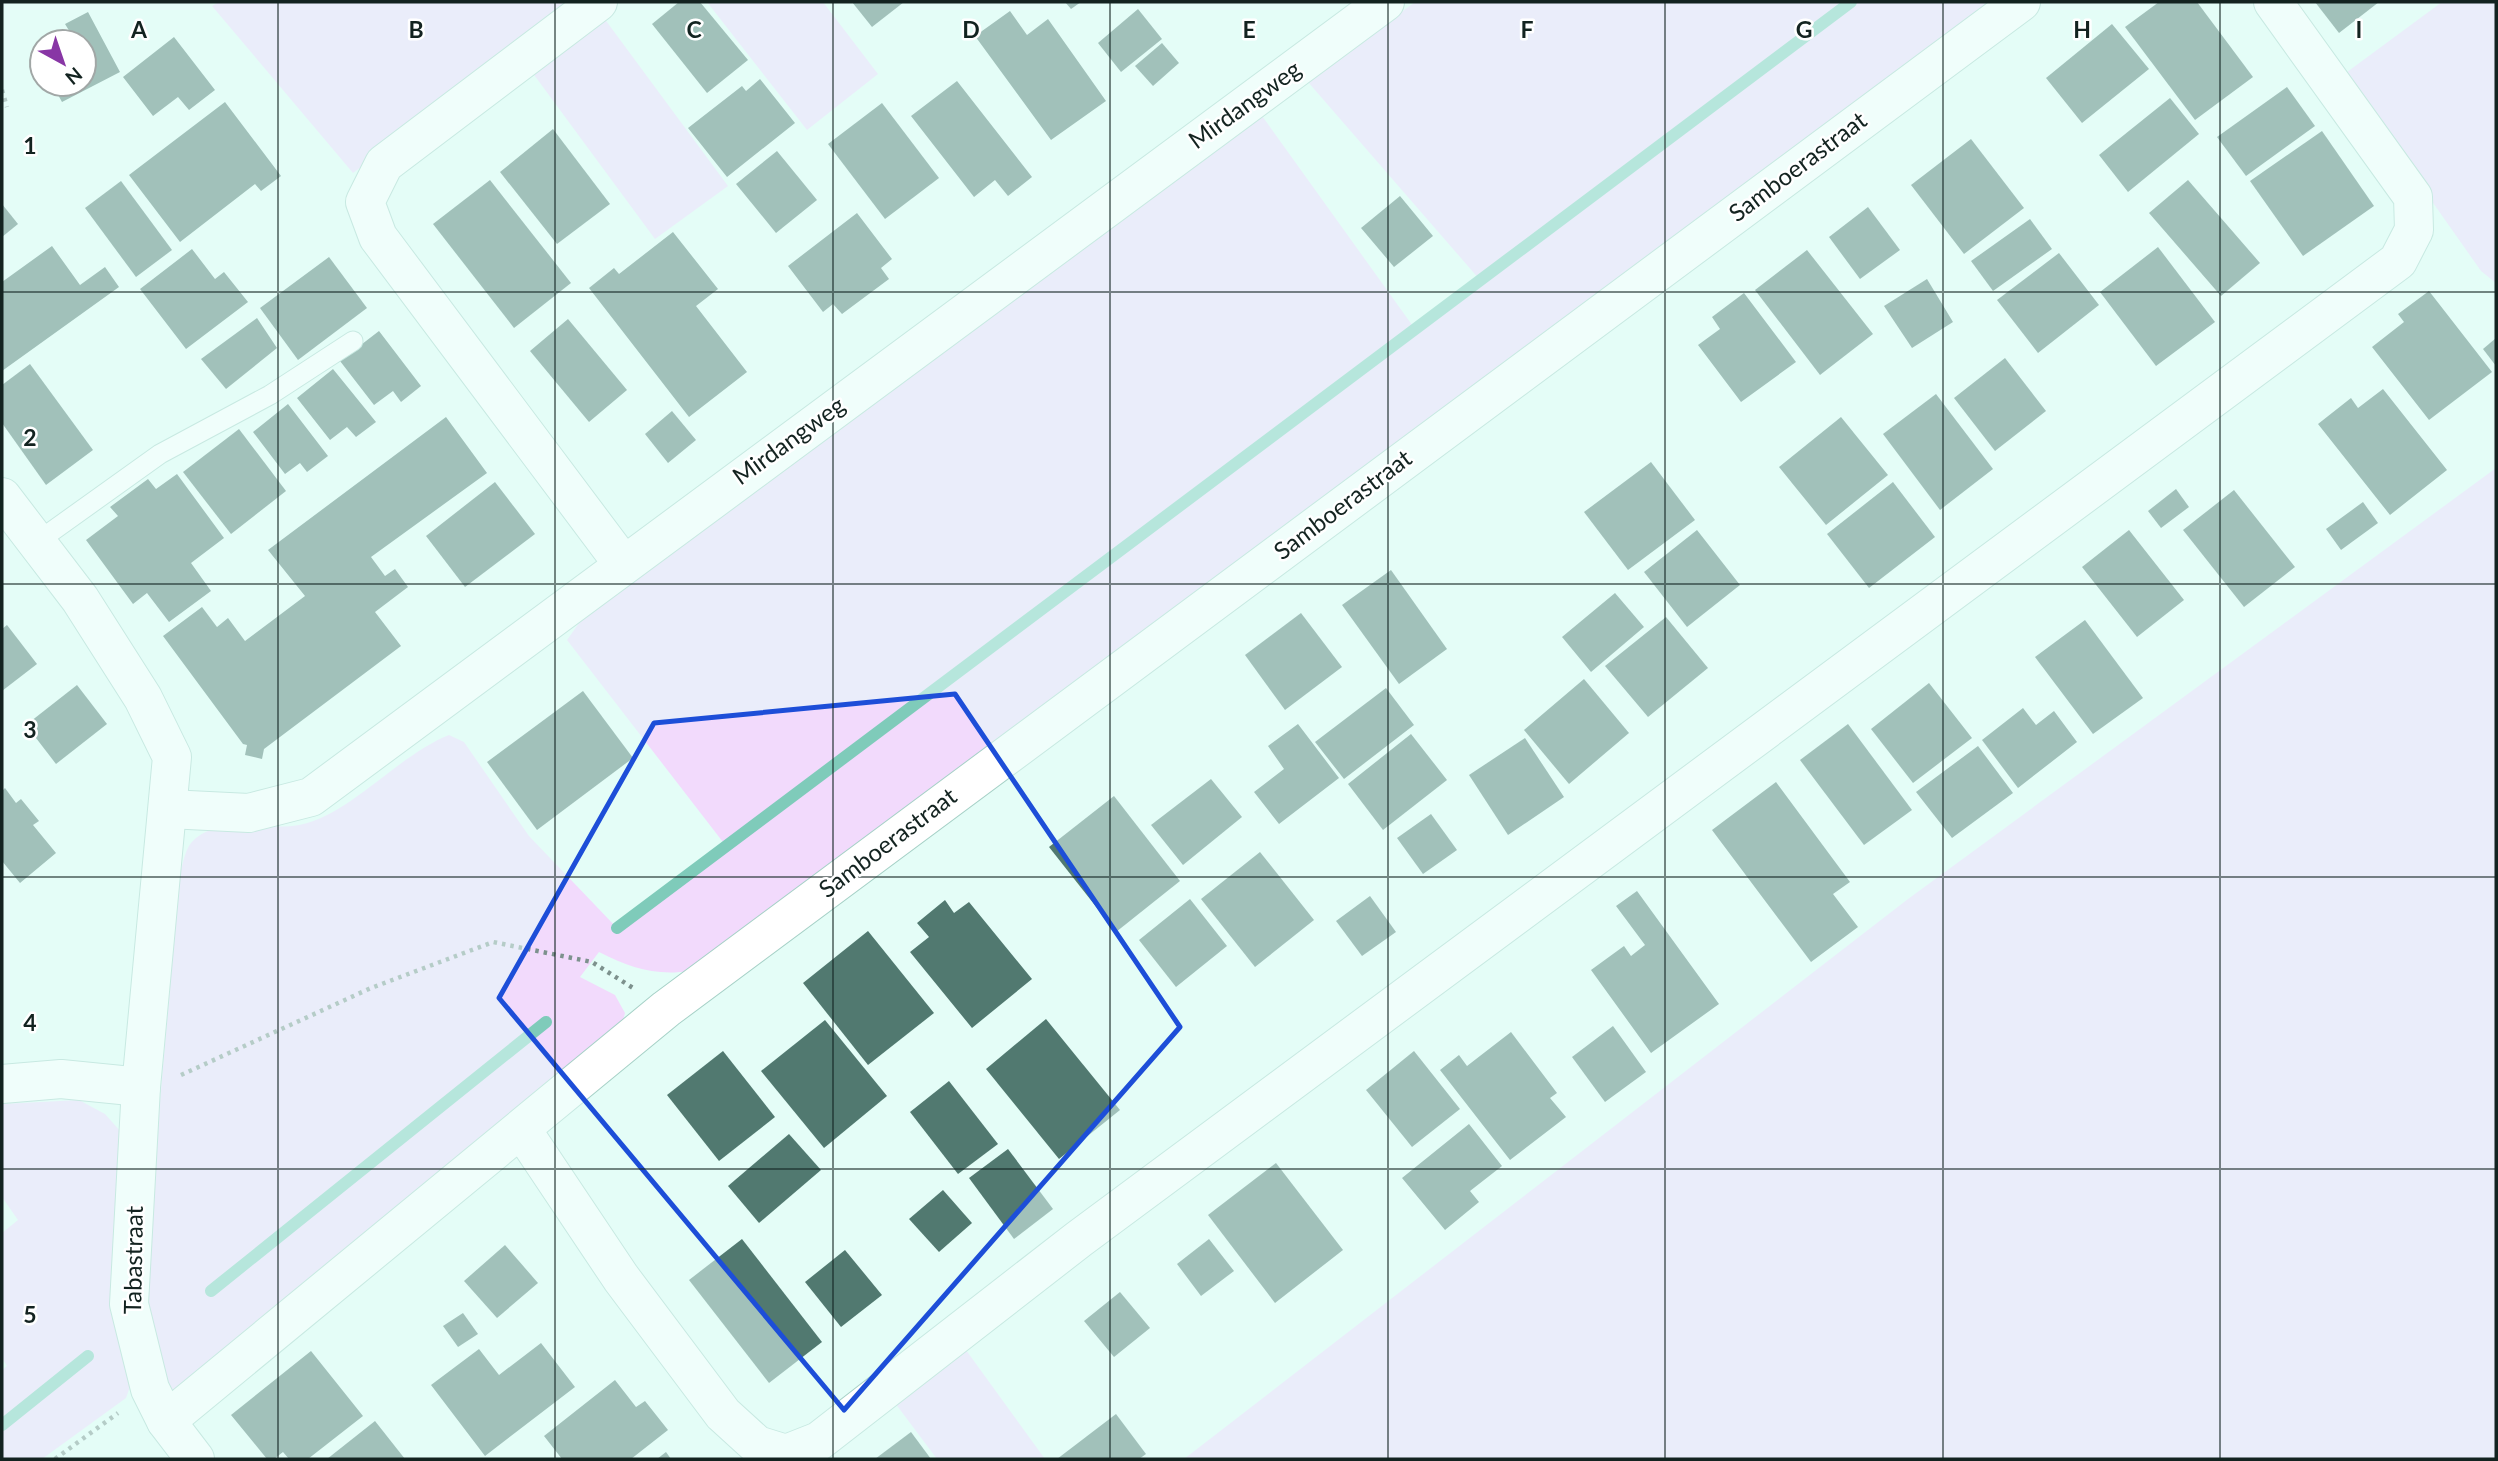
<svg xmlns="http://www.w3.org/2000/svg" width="2498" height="1461" font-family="Lato,sans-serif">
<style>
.green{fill:#f2dafc}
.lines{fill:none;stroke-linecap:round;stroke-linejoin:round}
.stream{stroke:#7fcbba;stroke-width:12}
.building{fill:#517970}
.service-casing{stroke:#a6d1c7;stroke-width:21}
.minor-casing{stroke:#a6d1c7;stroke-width:40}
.path{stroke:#7d918d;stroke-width:4.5;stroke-dasharray:3.5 5;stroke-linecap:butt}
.service{stroke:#fff;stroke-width:19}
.minor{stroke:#fff;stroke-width:38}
.marked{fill:none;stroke:#1d4ed8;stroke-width:5;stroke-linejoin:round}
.grid{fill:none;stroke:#132320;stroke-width:2;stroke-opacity:0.55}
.labels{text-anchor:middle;stroke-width:5;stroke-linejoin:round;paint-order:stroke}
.street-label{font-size:24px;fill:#132320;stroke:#fff}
.grid-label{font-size:23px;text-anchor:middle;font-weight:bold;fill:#132320;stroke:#fff;stroke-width:5;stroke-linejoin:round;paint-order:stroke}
</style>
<rect width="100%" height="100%" fill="#e4fdf7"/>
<g class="green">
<path d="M219 2H582L353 173 212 6Z"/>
<path d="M707 2H823L878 74 807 130Z"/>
<path d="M1415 2H1990L690 971C655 976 630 968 599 952L580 977 615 995 625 1013 619 1035 174 1393 164 1380 143 1295 180 873C183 864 185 850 191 843 215 815 266 831 299 825 349 816 398 755 449 735L464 742 529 836 617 928 726 846 567 640 591 606 1260 113 1415 329 1480 280 1308 82Z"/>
<path d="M2442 2H2496V283L2481 271 2343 75Z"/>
<path d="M601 14 728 186 655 239 529 68Z"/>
<path d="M2496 468V1459H1184L1908 899Z"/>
<path d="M79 1100 105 1114 121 1132 131 1384 126 1398 42 1459H2V1370L7 1366 2 1358V1233L18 1220 2 1197V1104Z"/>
<path d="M966 1350 1045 1459H937L895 1403Z"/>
</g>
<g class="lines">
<g class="stream">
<path d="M617 928 1851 2"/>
<path d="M211 1291 546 1022"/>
<path d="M2 1425 88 1356"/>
</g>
</g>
<g class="building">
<path d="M679 2H700L748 60 707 93 652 24Z"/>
<path d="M852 2H904L872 27Z"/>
<path d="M1065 2H1081L1071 9Z"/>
<path d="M2159 2H2197L2253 77 2195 120 2125 27Z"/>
<path d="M2315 2H2379L2339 33Z"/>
<path d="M1138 9 1162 39 1121 72 1098 43Z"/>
<path d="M1010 11 1027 35 1048 19 1106 101 1051 140 975 36Z"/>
<path d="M88 12 120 72 62 102 52 84H84V42H64L73 37 65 24Z"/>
<path d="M2112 24 2149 69 2082 123 2046 78Z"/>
<path d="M174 37 215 90 189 110 178 97 153 116 123 77Z"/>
<path d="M1162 43 1179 63 1153 86 1135 66Z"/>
<path d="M760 79 795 123 727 177 688 128 742 86 746 91Z"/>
<path d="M957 81 1032 177 1008 196 995 180 974 197 911 116Z"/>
<path d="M2287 87 2315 126 2246 176 2217 137Z"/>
<path d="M2170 98 2199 134 2128 192 2099 155Z"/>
<path d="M225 102 281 176 261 191 255 184 180 242 129 175Z"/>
<path d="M882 103 939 178 885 219 828 144Z"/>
<path d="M553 129 610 204 557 244 500 172Z"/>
<path d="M2322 131 2374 206 2303 256 2250 181Z"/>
<path d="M1971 139 2024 208 1964 254 1911 185Z"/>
<path d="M777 151 817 200 776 233 736 184Z"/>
<path d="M490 180 571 283 514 328 433 224Z"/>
<path d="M2188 180 2260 263 2221 296 2149 213Z"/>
<path d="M121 181 172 250 136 277 85 208Z"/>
<path d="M1400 196 1433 236 1394 267 1361 228Z"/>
<path d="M2 204 18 224 2 237Z"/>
<path d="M1868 207 1900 250 1860 279 1829 237Z"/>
<path d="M857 213 892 259 881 268 889 279 842 314 833 304 823 312 788 266Z"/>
<path d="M2030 219 2052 249 1993 291 1971 261Z"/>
<path d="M673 232 718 289 696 306 747 372 689 417 589 288 614 268 619 274Z"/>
<path d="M52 246 80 285 105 267 119 287 2 371V282Z"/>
<path d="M2158 247 2215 322 2156 366 2100 292Z"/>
<path d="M192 249 215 279 224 272 248 302 186 349 140 289Z"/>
<path d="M1807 250 1873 334 1820 375 1755 290Z"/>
<path d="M2059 253 2099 305 2038 353 1997 300Z"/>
<path d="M329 257 367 308 298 360 260 308Z"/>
<path d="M1927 279 1953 322 1912 348 1884 306Z"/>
<path d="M2429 291 2492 372 2429 420 2372 347 2404 322 2398 314Z"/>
<path d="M1744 293 1796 362 1741 402 1698 345 1720 329 1712 317Z"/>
<path d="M257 318 277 348 226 389 201 359Z"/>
<path d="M568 319 627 390 589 422 530 351Z"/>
<path d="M379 331 421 386 401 402 393 391 374 405 340 361Z"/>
<path d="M2496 338V366L2483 349Z"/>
<path d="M2005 358 2046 411 1995 451 1954 398Z"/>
<path d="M30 364 93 450 46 485 2 423V385Z"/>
<path d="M333 369 376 422 356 437 347 427 330 440 297 398Z"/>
<path d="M2383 389 2447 470 2390 515 2318 424 2351 398 2358 408Z"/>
<path d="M1936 394 1993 469 1940 510 1883 434Z"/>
<path d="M288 404 328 456 307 472 300 463 285 474 253 432Z"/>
<path d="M672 411 696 440 668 463 645 434Z"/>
<path d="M446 417 487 473 371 557 385 576 395 569 408 587 375 612 401 646 264 749 262 759 245 755 247 745 243 744 163 636 202 607 217 627 228 618 245 641 305 596 268 550Z"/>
<path d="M1841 417 1888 475 1826 525 1779 467Z"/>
<path d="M239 429 286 491 231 534 183 472Z"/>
<path d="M1651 462 1695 520 1628 570 1584 512Z"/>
<path d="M177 474 224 538 191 563 211 591 169 622 147 593 133 604 86 540 118 516 110 507 148 479 156 489Z"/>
<path d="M495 482 535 534 465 587 426 536Z"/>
<path d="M1893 482 1935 537 1869 588 1827 534Z"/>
<path d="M2176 489 2189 507 2161 528 2148 511Z"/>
<path d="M2234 490 2295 567 2244 607 2183 530Z"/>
<path d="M2363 502 2378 523 2341 550 2326 529Z"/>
<path d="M1697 530 1740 585 1687 627 1644 572Z"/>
<path d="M2129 530 2184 600 2137 637 2082 567Z"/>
<path d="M1391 570 1447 649 1399 684 1342 605Z"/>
<path d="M1615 593 1644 627 1591 672 1562 637Z"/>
<path d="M1301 613 1342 667 1285 710 1245 655Z"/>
<path d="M1666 617 1708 668 1648 717 1605 666Z"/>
<path d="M2085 620 2143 698 2093 734 2035 657Z"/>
<path d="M7 625 37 664 2 691V629Z"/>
<path d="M1584 679 1629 733 1569 784 1524 730Z"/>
<path d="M1929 683 1972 738 1913 783 1871 729Z"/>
<path d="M77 685 107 724 56 764 26 725Z"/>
<path d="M1386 688 1414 725 1344 779 1315 742Z"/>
<path d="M583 691 633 758 537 830 487 762Z"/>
<path d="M2023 708 2036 725 2054 711 2077 742 2018 788 1982 740Z"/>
<path d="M1298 724 1339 778 1279 824 1254 792 1284 769 1268 746Z"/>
<path d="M1848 724 1912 810 1864 845 1800 760Z"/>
<path d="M1411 734 1447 780 1383 830 1348 784Z"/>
<path d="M1525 738 1564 797 1508 835 1469 775Z"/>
<path d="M1978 746 2013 793 1952 838 1916 792Z"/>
<path d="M1211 779 1242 817 1183 865 1151 825Z"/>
<path d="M1776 782 1850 882 1833 894 1858 927 1811 962 1712 830Z"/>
<path d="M5 788 16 803 21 799 39 821 33 825 56 853 20 883 2 861V791Z"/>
<path d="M1114 796 1180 881 1116 932 1049 847Z"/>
<path d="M1431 814 1457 850 1423 874 1397 838Z"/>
<path d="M1260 852 1314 920 1255 967 1201 899Z"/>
<path d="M1637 891 1719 1004 1651 1053 1591 970 1624 946 1631 956 1645 945 1616 906Z"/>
<path d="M1370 896 1396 932 1362 956 1336 921Z"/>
<path d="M1190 899 1227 946 1176 987 1139 940Z"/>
<path d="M945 900 954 913 969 902 1032 979 972 1028 910 952 929 937 917 923Z"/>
<path d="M868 931 934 1013 868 1065 803 983Z"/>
<path d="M1046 1019 1120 1110 1059 1159 986 1069Z"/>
<path d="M825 1020 887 1096 824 1148 761 1071Z"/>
<path d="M1613 1026 1646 1072 1605 1102 1572 1057Z"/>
<path d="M1511 1032 1557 1093 1550 1098 1566 1117 1510 1160 1440 1070 1459 1055 1467 1066Z"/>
<path d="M723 1051 775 1117 719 1161 667 1095Z"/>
<path d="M1414 1051 1460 1109 1412 1147 1366 1090Z"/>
<path d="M949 1081 998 1144 958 1174 910 1112Z"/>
<path d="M1469 1124 1502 1166 1470 1191 1479 1202 1445 1230 1402 1178Z"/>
<path d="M789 1134 821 1170 759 1223 728 1186Z"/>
<path d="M1008 1149 1053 1209 1014 1239 969 1178Z"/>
<path d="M1276 1163 1343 1250 1275 1303 1208 1215Z"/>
<path d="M943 1190 972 1223 939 1252 909 1219Z"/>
<path d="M742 1239 822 1342 769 1383 689 1280Z"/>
<path d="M1209 1239 1234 1271 1201 1296 1177 1264Z"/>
<path d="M505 1245 538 1283 497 1318 464 1281Z"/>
<path d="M845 1250 882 1295 841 1327 805 1282Z"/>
<path d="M1120 1292 1150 1328 1114 1357 1084 1321Z"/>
<path d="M463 1313 478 1334 458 1347 443 1326Z"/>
<path d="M541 1343 575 1387 485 1456 431 1385 479 1349 499 1375Z"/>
<path d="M311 1351 363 1416 308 1459H289L283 1452 274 1459H267L231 1415Z"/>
<path d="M615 1380 636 1407 645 1401 668 1430 631 1459H562L544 1436Z"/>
<path d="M1116 1414 1146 1454 1139 1459H1057Z"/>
<path d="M375 1421 405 1459H327Z"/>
<path d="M911 1432 931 1459H875Z"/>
<path d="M666 1452 671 1459H657Z"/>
</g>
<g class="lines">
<defs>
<path id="service" d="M37 542 160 454 270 395 353 341"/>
<g id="minor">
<path d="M598 2 384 164 365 202 378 237 623 564"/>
<path d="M2 497 80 599 143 698 172 757 141 1087 129 1304 150 1389 166 1421 195 1459"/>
<path d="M168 809 249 813 311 797 1385 2"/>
<path d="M2 1084 61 1079 141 1087"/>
<path d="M522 1130 621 1278 723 1414 757 1445 786 1454 819 1441 1079 1239 2398 261 2414 230 2413 197 2273 2"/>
<path d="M166 1421 666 1009 2021 2"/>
</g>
</defs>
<use href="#service" class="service-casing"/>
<use href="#minor" class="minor-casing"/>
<g class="path">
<path d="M2 90 7 107"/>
<path d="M181 1075 371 988 493 942 592 962 633 988"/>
<path d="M55 1459 118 1413"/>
</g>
<use href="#service" class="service"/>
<use href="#minor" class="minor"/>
</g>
<path d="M0 0H2498V1461H0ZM955 694 1180 1027 844 1410 499 998 654 723Z" fill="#e4fdf7" fill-opacity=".55" fill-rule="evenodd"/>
<path class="marked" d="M955 694 1180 1027 844 1410 499 998 654 723Z"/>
<path class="grid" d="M278 2V1459M555 2V1459M833 2V1459M1110 2V1459M1388 2V1459M1665 2V1459M1943 2V1459M2220 2V1459M2 292H2496M2 584H2496M2 877H2496M2 1169H2496"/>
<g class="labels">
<g class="street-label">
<text transform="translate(1245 105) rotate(-36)" y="8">Mirdangweg</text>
<text transform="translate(1798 167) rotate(-37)" y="8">Samboerastraat</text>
<text transform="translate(789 441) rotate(-36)" y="8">Mirdangweg</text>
<text transform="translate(1343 505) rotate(-37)" y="8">Samboerastraat</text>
<text transform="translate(888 843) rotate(-37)" y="8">Samboerastraat</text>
<text transform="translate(134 1260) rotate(-89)" y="8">Tabastraat</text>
</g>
</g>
<g class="grid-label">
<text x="139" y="38">A</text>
<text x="416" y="38">B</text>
<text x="694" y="38">C</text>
<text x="971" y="38">D</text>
<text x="1249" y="38">E</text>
<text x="1527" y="38">F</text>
<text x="1804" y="38">G</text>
<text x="2082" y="38">H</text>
<text x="2359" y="38">I</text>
<text x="30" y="154">1</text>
<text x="30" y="446">2</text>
<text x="30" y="738">3</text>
<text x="30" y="1031">4</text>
<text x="30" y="1323">5</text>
</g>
<rect width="2498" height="1461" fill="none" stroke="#132320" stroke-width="7"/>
<g transform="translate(63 63) rotate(140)"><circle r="33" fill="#ffffff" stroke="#a1a7a6" stroke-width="2"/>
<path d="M0-5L12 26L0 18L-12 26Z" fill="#8836a5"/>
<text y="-10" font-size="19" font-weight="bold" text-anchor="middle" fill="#132320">N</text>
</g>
</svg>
